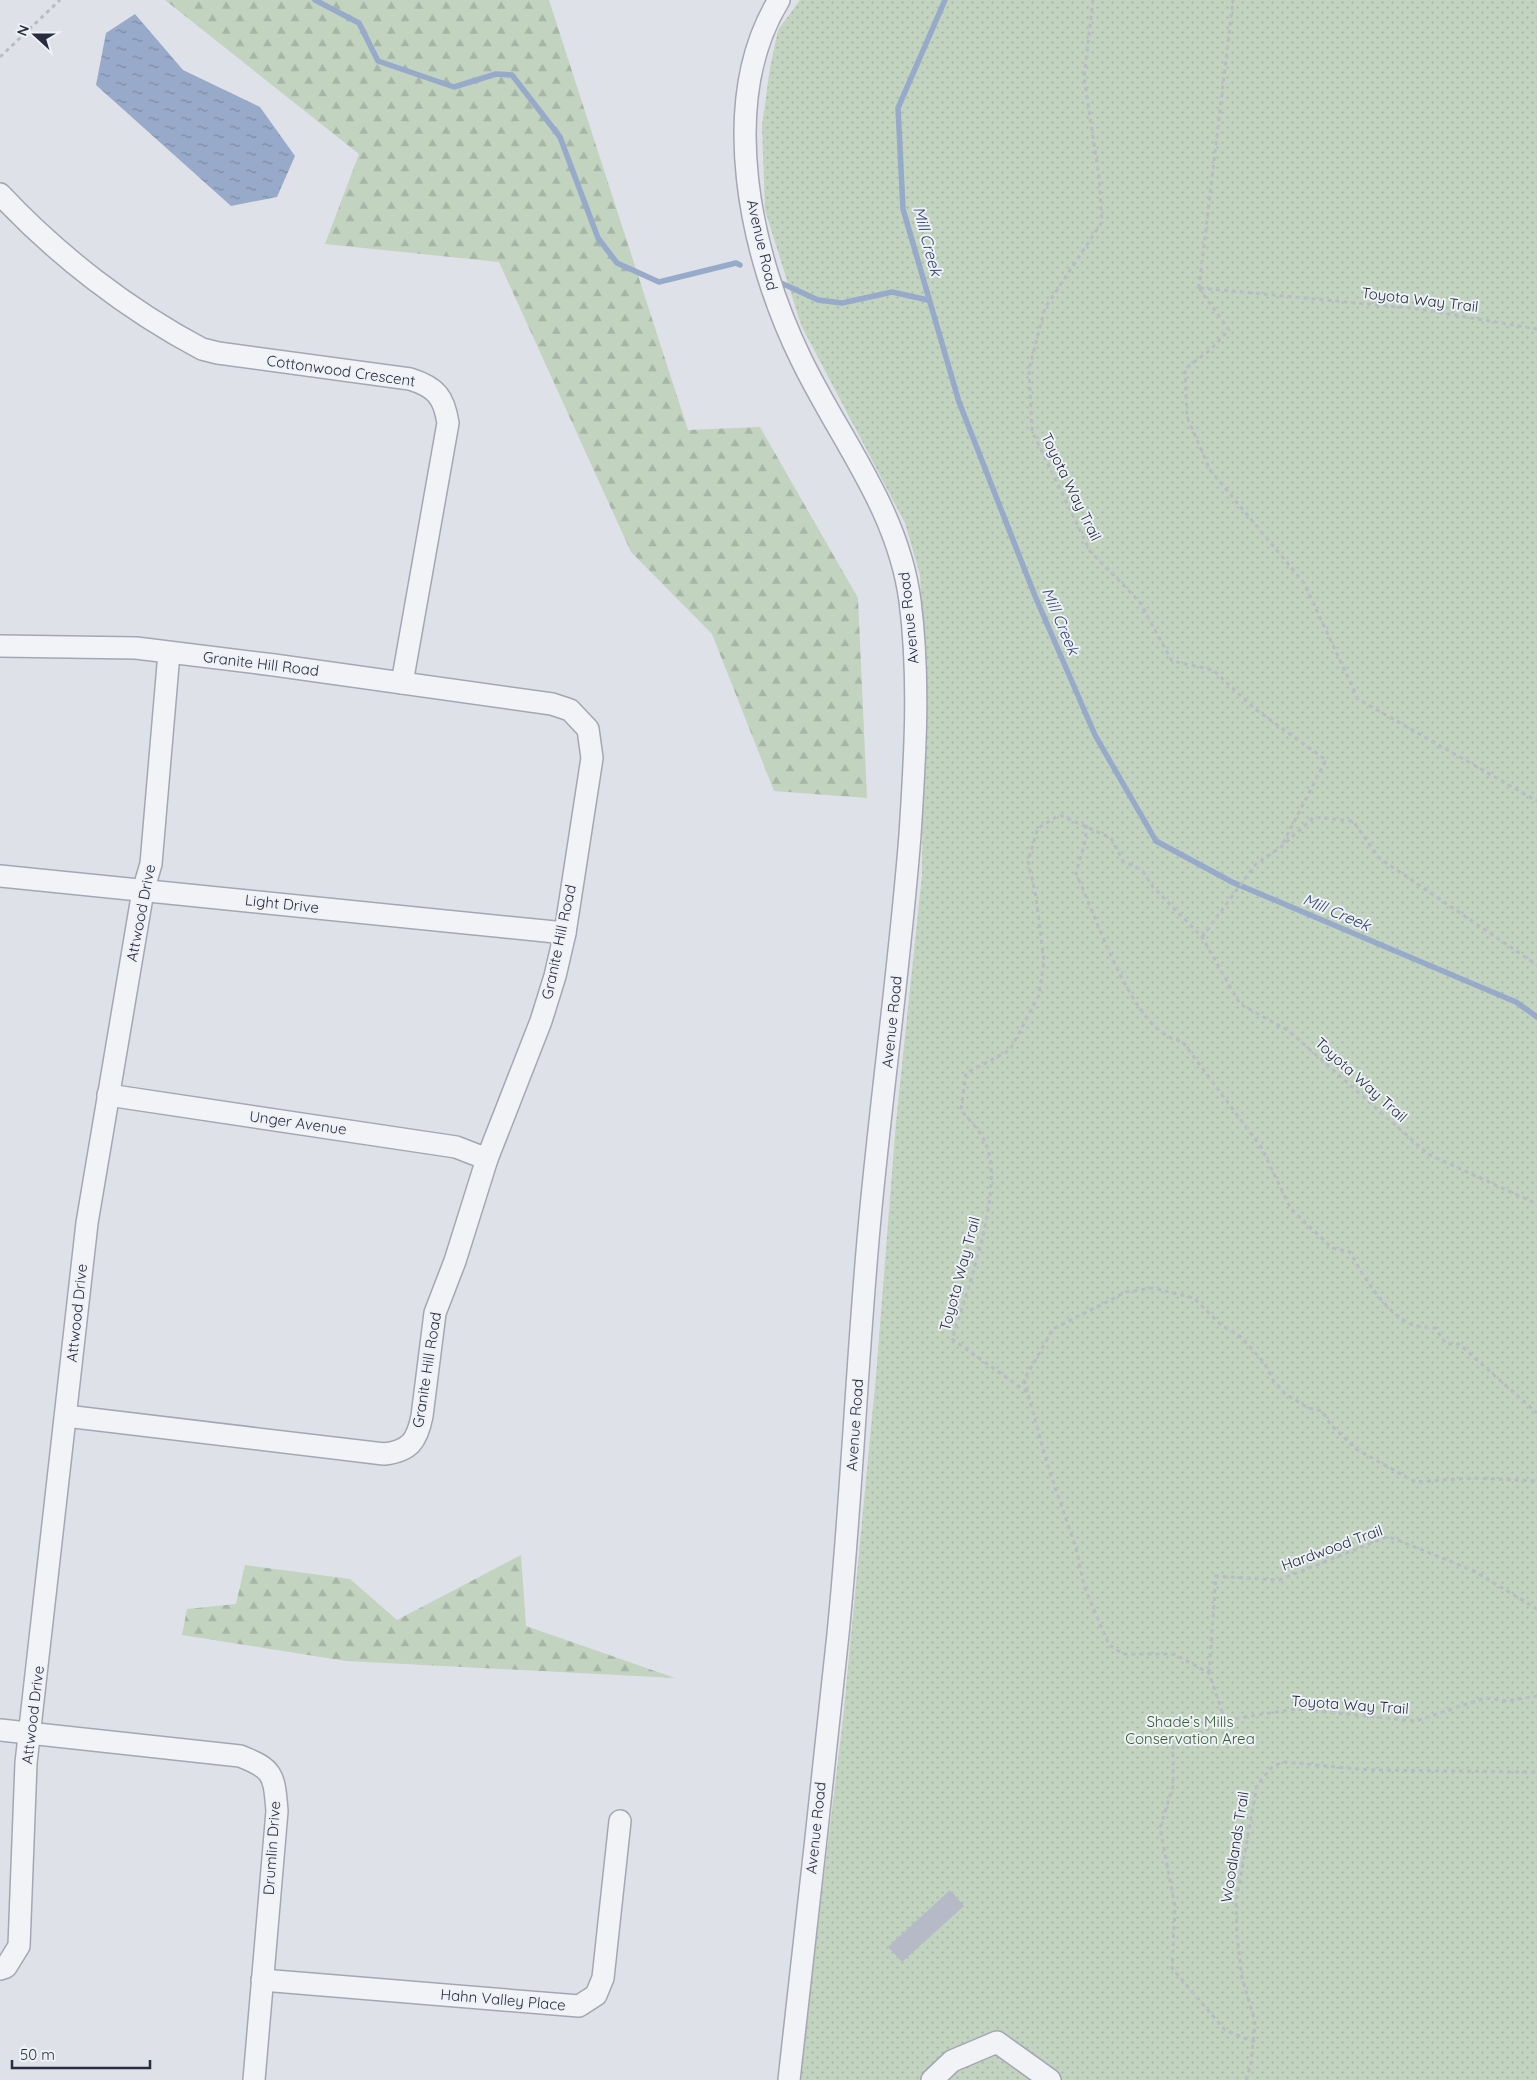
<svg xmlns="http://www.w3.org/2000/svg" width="1537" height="2080" font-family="Quicksand,sans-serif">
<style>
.forest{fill:url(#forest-firs)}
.park{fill:url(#park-dots)}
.water{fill:url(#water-ripples)}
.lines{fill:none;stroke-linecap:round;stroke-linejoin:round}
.stream{stroke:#98aaca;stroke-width:5.5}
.building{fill:#b6bac6}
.minor-casing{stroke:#a4a7b3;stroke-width:24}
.path{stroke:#b9bcc4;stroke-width:3;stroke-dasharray:4 4;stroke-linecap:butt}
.minor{stroke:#f2f3f7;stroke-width:21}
.labels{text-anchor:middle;stroke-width:4;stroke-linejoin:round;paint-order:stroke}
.street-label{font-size:15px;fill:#272d40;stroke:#eef1f6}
.park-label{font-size:15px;fill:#365c34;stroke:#eef1f6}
.water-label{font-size:16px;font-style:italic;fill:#304675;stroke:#eef1f6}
</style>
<defs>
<pattern id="forest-firs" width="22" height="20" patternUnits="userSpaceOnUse" patternTransform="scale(1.25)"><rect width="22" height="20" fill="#c2d3c0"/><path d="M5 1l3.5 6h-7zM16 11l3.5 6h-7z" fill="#a7b5a6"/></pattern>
<pattern id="park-dots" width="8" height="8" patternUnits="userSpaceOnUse" patternTransform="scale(1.25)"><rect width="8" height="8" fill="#c2d3c0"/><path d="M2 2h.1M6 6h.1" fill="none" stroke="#a7b5a6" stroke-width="1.8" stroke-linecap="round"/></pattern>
<pattern id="water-ripples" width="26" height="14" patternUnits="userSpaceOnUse" patternTransform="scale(1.25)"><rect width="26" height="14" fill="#98aaca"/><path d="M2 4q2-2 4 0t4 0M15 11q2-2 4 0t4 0" fill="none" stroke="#7c8ba5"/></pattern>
</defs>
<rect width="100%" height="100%" fill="#dfe1e9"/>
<g class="forest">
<path d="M165 0H549L688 430 760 427 858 598 867 798 774 791 712 634 631 552 499 262 325 244 359 154Z"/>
<path d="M521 1555 526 1626 675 1678 346 1661 182 1635 187 1609 236 1604 245 1565 350 1579 397 1620Z"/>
</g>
<path class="park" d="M800 0H1537V2080H799L843 1719 876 1376 896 1122 922 875 924 651 920 575 905 523 801 325 765 210 762 126 770 68 778 30Z"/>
<path class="water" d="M135 14 183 70 260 107 295 156 277 197 231 206 96 85 106 33Z"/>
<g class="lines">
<g class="stream">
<path d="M315 0 359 23 378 61 454 87 496 74 512 75 560 137 598 238 617 263 659 282 736 263 740 265"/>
<path d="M945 0 898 108 903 209 959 402 1035 596 1095 735 1156 841 1232 882 1516 1002 1537 1017"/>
<path d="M781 283 818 300 842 303 892 292 928 300"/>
</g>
</g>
<path class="building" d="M950 1890 964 1906 902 1962 888 1947Z"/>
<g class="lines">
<defs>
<g id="minor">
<path d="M779 0C716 103 751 257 801 359 840 440 898 509 910 601 920 678 915 758 910 835 900 963 882 1090 870 1218 857 1356 852 1495 838 1634 823 1783 805 1931 789 2080"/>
<path d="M0 194C57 255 128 310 202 349L218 353 410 379C436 387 444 397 448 423L402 683"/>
<path d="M0 646 136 648 274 665 552 704 570 710 588 729 592 758 565 933 555 976 541 1021 487 1159 455 1261 435 1313 422 1416C417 1441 410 1451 384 1454L66 1416"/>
<path d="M0 876 565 933"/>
<path d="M108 1095 456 1147 487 1159"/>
<path d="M0 1730 240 1756C274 1769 274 1775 277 1811L254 2080"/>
<path d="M0 1969 6 1967 19 1946 26 1763 87 1223 143 891 151 864 169 653"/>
<path d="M262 1980 579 2006 596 1995 603 1978 620 1821"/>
<path d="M932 2080 952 2061 997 2042 1050 2080"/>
</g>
</defs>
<use href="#minor" class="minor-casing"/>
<g class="path">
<path d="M1093 0 1084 77 1099 177 1102 222 1045 308 1029 369 1032 431 1090 551 1139 601 1172 661 1213 670 1255 709 1326 760 1281 847"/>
<path d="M0 57 60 0"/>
<path d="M1199 288 1229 330 1210 350 1185 369 1187 417 1210 470 1304 583 1358 699 1537 801"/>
<path d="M1199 288 1233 0"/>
<path d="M1200 288 1419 309 1537 329"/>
<path d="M1086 825C1087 845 1080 855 1076 874 1096 914 1133 1036 1182 1041L1261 1147 1291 1209 1332 1248 1350 1252C1365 1279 1381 1306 1408 1323 1415 1327 1427 1327 1435 1328L1446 1344H1459L1537 1413"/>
<path d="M1202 937 1256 864 1281 847 1314 817 1353 821 1379 858 1537 965"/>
<path d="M1027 1392 952 1339C966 1292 1008 1184 984 1140 979 1129 968 1119 961 1110L966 1073 1010 1050 1039 995 1044 962 1036 897 1028 861 1038 828 1060 815 1111 838 1123 861 1142 870 1153 887 1202 937 1240 1004 1289 1031 1428 1154 1537 1204"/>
<path d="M1209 1673 1216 1576 1279 1580 1387 1537 1395 1539 1474 1571 1537 1609"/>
<path d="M1225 1720 1209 1673 1174 1654H1123L1109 1645 1084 1586 1076 1548 1049 1470 1024 1380 1053 1329 1126 1292 1153 1288 1194 1298 1221 1325 1241 1337 1265 1364 1273 1380 1284 1393 1308 1408 1322 1411 1331 1425 1356 1449 1415 1482 1473 1478 1537 1481"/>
<path d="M1255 2042 1225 2030 1172 1968 1175 1906 1160 1828 1173 1786V1746L1225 1720 1296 1709 1416 1721 1485 1698 1506 1701 1537 1696"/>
<path d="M1246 2080 1251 2064 1255 2021 1242 1978 1237 1935 1236 1902 1257 1785 1272 1767 1283 1762 1370 1770 1537 1772"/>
</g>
<use href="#minor" class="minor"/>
</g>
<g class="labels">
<g class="street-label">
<text transform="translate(762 245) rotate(77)" y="5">Avenue Road</text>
<text transform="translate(1420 300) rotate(7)" y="5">Toyota Way Trail</text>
<text transform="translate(341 371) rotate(8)" y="5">Cottonwood Crescent</text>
<text transform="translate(1071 487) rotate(64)" y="5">Toyota Way Trail</text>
<text transform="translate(909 618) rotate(-96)" y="5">Avenue Road</text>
<text transform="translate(261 664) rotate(7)" y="5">Granite Hill Road</text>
<text transform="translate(282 904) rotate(6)" y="5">Light Drive</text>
<text transform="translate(141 913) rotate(-79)" y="5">Attwood Drive</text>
<text transform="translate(559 942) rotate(-78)" y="5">Granite Hill Road</text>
<text transform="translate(892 1022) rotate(-84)" y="5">Avenue Road</text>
<text transform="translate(1361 1080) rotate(42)" y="5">Toyota Way Trail</text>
<text transform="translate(298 1123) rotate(8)" y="5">Unger Avenue</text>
<text transform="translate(960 1274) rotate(-75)" y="5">Toyota Way Trail</text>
<text transform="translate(77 1313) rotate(-84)" y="5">Attwood Drive</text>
<text transform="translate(427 1370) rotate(-81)" y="5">Granite Hill Road</text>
<text transform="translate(855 1425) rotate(-86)" y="5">Avenue Road</text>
<text transform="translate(1332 1548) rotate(-20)" y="5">Hardwood Trail</text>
<text transform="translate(1350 1705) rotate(4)" y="5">Toyota Way Trail</text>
<text transform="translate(33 1715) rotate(-83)" y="5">Attwood Drive</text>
<text transform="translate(816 1828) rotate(-84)" y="5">Avenue Road</text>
<text transform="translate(1235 1847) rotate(-81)" y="5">Woodlands Trail</text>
<text transform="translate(272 1848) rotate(-86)" y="5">Drumlin Drive</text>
<text transform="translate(503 2000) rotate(5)" y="5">Hahn Valley Place</text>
</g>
<g class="park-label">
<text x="1190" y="1727">Shade’s Mills<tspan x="1190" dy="17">Conservation Area</tspan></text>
</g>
<g class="water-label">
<text transform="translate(928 241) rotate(75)" y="6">Mill Creek</text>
<text transform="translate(1061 621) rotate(67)" y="6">Mill Creek</text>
<text transform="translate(1337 912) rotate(23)" y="6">Mill Creek</text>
</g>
</g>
<g transform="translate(35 35) rotate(291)" stroke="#eef1f6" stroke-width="4" paint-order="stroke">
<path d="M0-4L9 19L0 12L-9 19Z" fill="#272d40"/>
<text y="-8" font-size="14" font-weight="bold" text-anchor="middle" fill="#272d40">N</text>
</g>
<path d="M12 2060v8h138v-8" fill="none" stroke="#272d40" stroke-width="2.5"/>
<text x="20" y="2060" font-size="15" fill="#272d40" stroke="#eef1f6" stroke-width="4" paint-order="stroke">50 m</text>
</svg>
